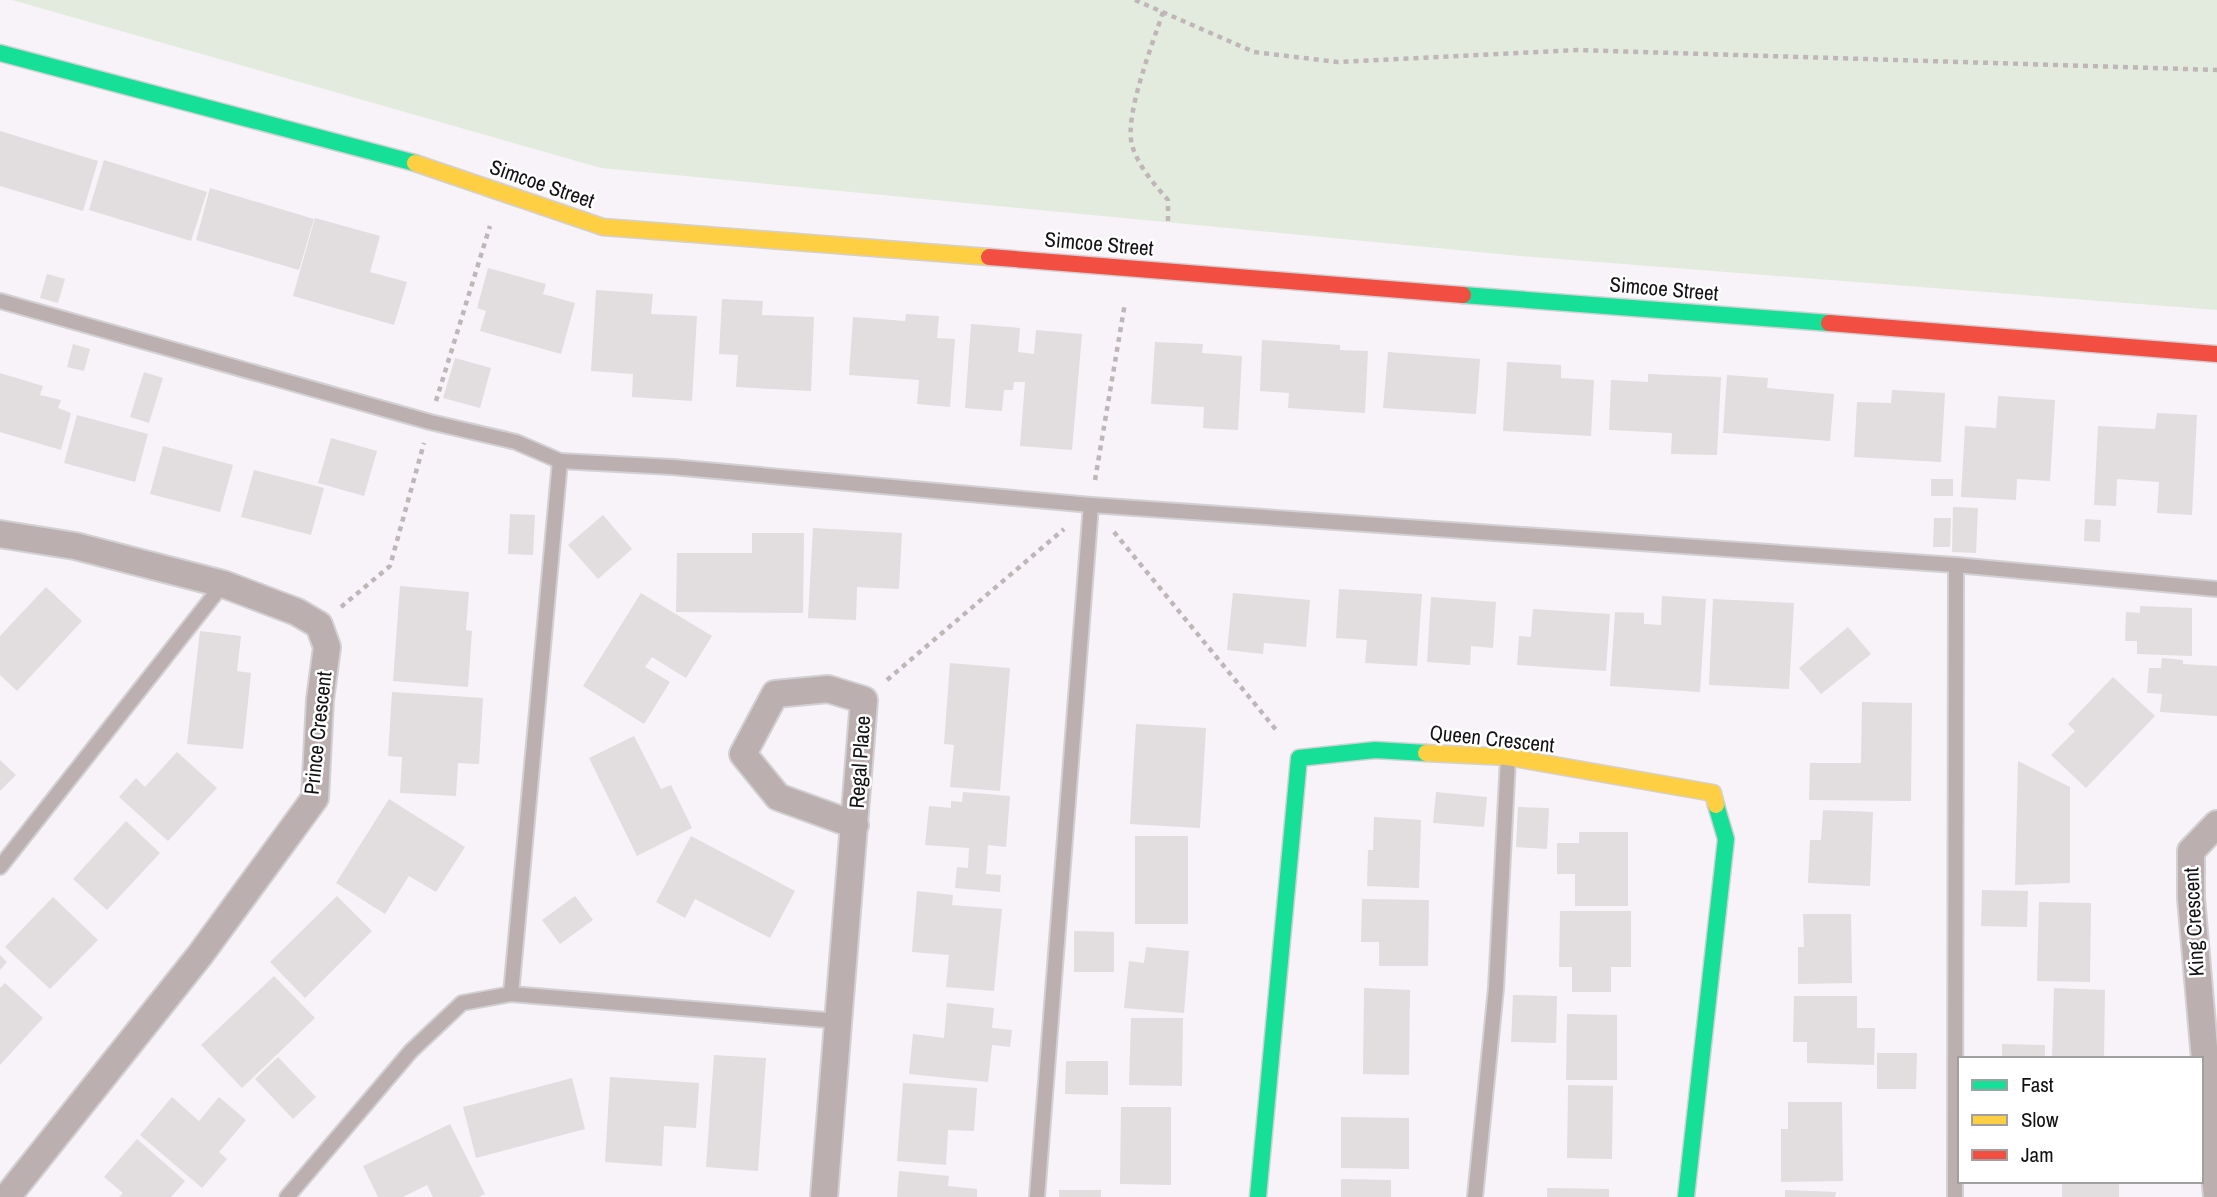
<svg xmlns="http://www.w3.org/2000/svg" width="2217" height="1197" font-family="'Archivo Narrow',sans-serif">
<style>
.green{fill:#e3ebdf}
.building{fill:#e2ddde}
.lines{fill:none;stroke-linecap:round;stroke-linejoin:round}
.lane-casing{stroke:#d3d0d3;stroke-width:18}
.street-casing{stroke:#d3d0d3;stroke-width:30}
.fast-casing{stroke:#d3d0d3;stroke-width:19}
.slow-casing{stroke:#d3d0d3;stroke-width:19}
.jam-casing{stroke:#d3d0d3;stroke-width:19}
.path{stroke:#beb6b7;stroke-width:4.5;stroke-dasharray:5 5;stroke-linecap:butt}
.lane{stroke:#bbafb0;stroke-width:14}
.street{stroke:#bbafb0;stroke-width:26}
.fast{stroke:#16e098;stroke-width:16}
.slow{stroke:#ffcf43;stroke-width:16}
.jam{stroke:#f24e42;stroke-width:16}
.labels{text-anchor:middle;stroke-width:5;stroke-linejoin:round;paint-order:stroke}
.street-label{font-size:21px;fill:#141114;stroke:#fff}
</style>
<rect width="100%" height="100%" fill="#f8f3f8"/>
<path class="green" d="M12 0H2217V310L1520 256 601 168Z"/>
<g class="building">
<path d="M0 131 98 161 83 211 0 186Z"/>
<path d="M104 160 207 192 191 241 89 210Z"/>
<path d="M210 188 314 219 299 270 196 240Z"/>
<path d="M315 218 380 236 370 272 407 282 394 325 293 296Z"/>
<path d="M488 268 546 284 543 294 575 303 561 354 480 331 486 311 477 308Z"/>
<path d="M47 274 65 279 58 303 40 298Z"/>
<path d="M596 290 653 294 651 314 697 316 692 401 632 397 633 374 591 371Z"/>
<path d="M722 299 763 301 762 315 814 317 811 391 736 387 738 355 719 354Z"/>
<path d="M906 314 939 316 937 338 955 339 950 407 917 404 919 380 849 375 853 317 905 321Z"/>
<path d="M971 324 1020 328 1018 352 1034 354 1036 330 1082 334 1072 450 1020 446 1025 382H1014L1013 390H1004L1002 411 965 408Z"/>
<path d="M1262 340 1340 345V350L1368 351 1365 413 1288 408 1289 393 1260 391Z"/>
<path d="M1155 342 1203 344 1202 353 1242 356 1238 430 1203 428 1204 407 1151 404Z"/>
<path d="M73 344 90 349 84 371 67 367Z"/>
<path d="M1388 352 1480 359 1476 414 1383 408Z"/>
<path d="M455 358 491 368 480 408 443 398Z"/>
<path d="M1507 362 1561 365V378L1594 380 1591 436 1503 431Z"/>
<path d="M144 372 163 378 149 423 130 417Z"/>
<path d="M0 373 43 386 40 395 61 400 58 408 71 413 61 450 0 432Z"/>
<path d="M1648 374 1721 377 1717 455 1671 454 1672 433 1609 430 1611 380 1648 382Z"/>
<path d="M1727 375 1768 378 1767 388 1834 394 1830 441 1723 433Z"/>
<path d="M1892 390 1945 393 1941 462 1854 457 1857 402 1891 403Z"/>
<path d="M1998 396 2055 400 2050 481 2017 479 2016 500 1961 497 1965 426 1996 428Z"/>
<path d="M2157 413 2197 415 2192 515 2157 513 2159 482 2117 479 2116 506 2094 505 2098 426 2155 429Z"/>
<path d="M77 415 148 434 135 482 64 463Z"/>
<path d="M331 438 377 451 364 496 318 483Z"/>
<path d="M163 446 233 465 220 512 150 494Z"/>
<path d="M254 470 324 488 311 535 241 517Z"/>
<rect x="1931" y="479" width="22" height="17"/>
<path d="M1953 507 1978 508 1976 553 1952 552Z"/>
<path d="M510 514 535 515 533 555 508 554Z"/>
<path d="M603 515 632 549 598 579 568 545Z"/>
<path d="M1934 518H1951L1950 547H1933Z"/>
<path d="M2085 519 2101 520 2100 542 2084 541Z"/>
<path d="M813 528 902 533 899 589 857 587 856 620 808 618Z"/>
<path d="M752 533H804L803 613 676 612 677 553H752Z"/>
<path d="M400 586 469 592 466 630 472 631 468 687 393 681Z"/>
<path d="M46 587 82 621 17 691 0 675V636Z"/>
<path d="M1339 589 1422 594 1417 666 1365 663 1367 640 1336 638Z"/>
<path d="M641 593 712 636 686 678 652 657 645 667 670 682 644 724 583 686Z"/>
<path d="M1233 593 1310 600 1306 647 1264 643 1263 654 1227 650Z"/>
<path d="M1662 596 1706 599 1700 692 1610 686 1615 612 1644 613V624L1661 625Z"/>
<path d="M1431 597 1496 602 1493 648 1471 646 1470 665 1427 662Z"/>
<path d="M1713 599 1794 603 1789 689 1709 685Z"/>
<path d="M2140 606 2192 608V656L2137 654V641H2125L2126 612 2140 613Z"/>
<path d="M1533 609 1610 614 1606 671 1517 665 1519 636 1531 637Z"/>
<path d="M1848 627 1871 654 1821 694 1799 668Z"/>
<path d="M200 631 241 636 237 671 251 673 243 749 187 744Z"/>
<path d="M2162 658 2183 660V664L2217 666V716L2160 712 2162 694 2147 693 2149 668H2161Z"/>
<path d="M950 663 1010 668 1000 791 950 787 954 745 944 744Z"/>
<path d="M2113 677 2155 716 2086 788 2051 755 2075 731 2068 724Z"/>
<path d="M392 692 483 698 479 764 458 763 456 796 400 793 402 757 388 756Z"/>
<path d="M1862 702 1912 703 1911 801 1809 800 1810 763H1861Z"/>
<path d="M1136 724 1206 728 1200 828 1130 824Z"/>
<path d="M634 736 661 789 671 785 692 828 637 856 589 758Z"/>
<path d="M177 752 217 788 168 841 119 797 136 778 145 787Z"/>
<path d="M0 760 16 775 0 791Z"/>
<path d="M2018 761 2070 787V883L2015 885Z"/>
<path d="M963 792 1010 796 1006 847 988 845 986 874 1001 875 1000 892 955 888 957 867 968 868 969 848 925 845 929 806 951 808V801L962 802Z"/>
<path d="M1436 792 1487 797 1484 827 1433 823Z"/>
<path d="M389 799 465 847 436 892 409 876 385 914 336 883Z"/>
<path d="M1518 807 1549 808 1547 849 1516 847Z"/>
<path d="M1823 810 1873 812 1870 886 1808 883 1810 840H1821Z"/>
<path d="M1374 817 1421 820 1419 888 1367 886 1368 850H1373Z"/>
<path d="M126 821 160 853 107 910 73 879Z"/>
<path d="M1579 832H1628V906H1575V874H1557V843H1579Z"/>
<path d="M691 836 795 891 770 938 695 899 685 918 656 902Z"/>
<rect x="1135" y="836" width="53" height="88"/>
<path d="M1982 890 2028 891 2027 927 1981 926Z"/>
<path d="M917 891 953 895 952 905 1002 909 994 991 946 987 949 955 912 952Z"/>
<path d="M337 896 372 931 305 998 270 962Z"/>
<path d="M575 896 593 920 560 944 542 920Z"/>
<path d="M53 897 98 940 50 989 5 947Z"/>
<path d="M1362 899 1429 900 1428 966H1379V942H1361Z"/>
<path d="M2039 902 2091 903 2090 982 2037 981Z"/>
<path d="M1560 911H1631V967H1611V992H1572V967H1559Z"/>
<path d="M1803 914H1851L1852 983 1798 984V947H1804Z"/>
<path d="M1074 931 1114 932V972H1074Z"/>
<path d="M1146 947 1189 951 1184 1013 1124 1008 1129 961 1144 963Z"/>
<path d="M0 955 7 962 0 970Z"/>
<path d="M274 976 315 1018 242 1088 201 1045Z"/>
<path d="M5 983 43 1018 0 1065V988Z"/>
<path d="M1364 988 1410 990 1409 1075 1363 1074Z"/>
<path d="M2054 988 2105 990 2104 1059H2052Z"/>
<path d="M1513 995 1557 996 1556 1043 1511 1042Z"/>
<path d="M1794 996H1857V1028H1875L1874 1065 1807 1063V1042H1793Z"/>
<path d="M947 1003 994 1008 992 1028 1012 1030 1010 1047 992 1045 988 1082 909 1074 913 1034 944 1038Z"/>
<path d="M1567 1014 1617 1015V1080H1566Z"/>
<path d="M1131 1018H1183L1182 1086 1129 1085Z"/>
<path d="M2002 1044 2045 1045V1059H2002Z"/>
<path d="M1877 1053H1917L1916 1089H1877Z"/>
<path d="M714 1055 766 1058 758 1171 706 1167Z"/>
<path d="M278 1057 316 1097 293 1119 255 1079Z"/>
<path d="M1066 1061H1108V1095L1065 1094Z"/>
<path d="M610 1077 699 1083 696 1128 664 1126 662 1166 605 1162Z"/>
<path d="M572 1078 585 1129 476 1158 463 1107Z"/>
<path d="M903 1083 977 1088 974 1131 948 1130 946 1165 897 1161Z"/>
<path d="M1568 1085 1613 1086 1612 1159 1567 1158Z"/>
<path d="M172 1097 199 1121 219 1097 246 1120 219 1152 227 1159 202 1188 140 1135Z"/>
<path d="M1788 1102H1842L1843 1181 1781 1182V1129H1788Z"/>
<path d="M1121 1107H1171V1185L1120 1184Z"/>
<path d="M1341 1117 1409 1118V1169L1341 1168Z"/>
<path d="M450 1124 485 1194 479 1197H433L427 1185 403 1197H378L363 1166Z"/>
<path d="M137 1139 185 1181 171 1197H119L123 1193 104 1177Z"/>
<path d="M899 1171 949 1176 948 1186 977 1189V1197H897Z"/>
<path d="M1341 1179 1391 1180V1197H1341Z"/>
<rect x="2062" y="1181" width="57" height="16"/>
<path d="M1547 1188 1609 1189V1197H1547Z"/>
<rect x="1059" y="1190" width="42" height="7"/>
<path d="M1785 1190 1836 1192 1835 1197H1785Z"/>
</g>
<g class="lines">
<defs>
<g id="lane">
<path d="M0 301 430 422 516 442 560 461"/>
<path d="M0 867 223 584"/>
<path d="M511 994 560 461 672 467 1091 505 1956 565 2217 589"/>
<path d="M287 1197 411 1051 462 1003 511 994 839 1021"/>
<path d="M1037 1197 1091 505"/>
<path d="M1475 1197 1496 988 1508 759"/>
<path d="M1955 1197 1956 565"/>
</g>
<g id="street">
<path d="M0 534 75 546 223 584 297 612 319 625 327 647 320 700 315 798 200 955 7 1197"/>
<path d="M824 1197 864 700 828 689 775 694 743 754 778 797 855 825"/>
<path d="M2217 1197 2191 898V851L2217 824"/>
</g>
<g id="fast">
<path d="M0 53 415 163"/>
<path d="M1463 295 1829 323"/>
<path d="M1258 1197 1299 758 1375 750 1426 753"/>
<path d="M1686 1197 1726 839 1716 805"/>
</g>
<g id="slow">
<path d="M415 163 603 227 989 257"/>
<path d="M1426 753 1508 757 1713 793 1716 805"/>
</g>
<g id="jam">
<path d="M989 257 1463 295"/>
<path d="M1829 323 2217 354"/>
</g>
</defs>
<use href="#lane" class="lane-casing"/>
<use href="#street" class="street-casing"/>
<use href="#fast" class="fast-casing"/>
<use href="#slow" class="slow-casing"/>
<use href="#jam" class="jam-casing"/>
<g class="path">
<path d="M1135 0 1254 52 1337 62 1577 50 2217 70"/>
<path d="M1163 12C1153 43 1124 115 1132 145 1138 166 1154 184 1168 200V222"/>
<path d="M436 401 490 226"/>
<path d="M1095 480 1125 303"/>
<path d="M1114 532 1277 731"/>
<path d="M341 607 390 566 424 443"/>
<path d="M887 680 1064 529"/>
</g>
<use href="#lane" class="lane"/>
<use href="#street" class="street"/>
<use href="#fast" class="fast"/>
<use href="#slow" class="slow"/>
<use href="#jam" class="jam"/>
</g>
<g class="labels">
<g class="street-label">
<text transform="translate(542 184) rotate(19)" y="7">Simcoe Street</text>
<text transform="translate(1099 244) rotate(5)" y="7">Simcoe Street</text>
<text transform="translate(1664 289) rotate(5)" y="7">Simcoe Street</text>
<text transform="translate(318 733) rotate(-84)" y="7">Prince Crescent</text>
<text transform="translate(1492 739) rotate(6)" y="7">Queen Crescent</text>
<text transform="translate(860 762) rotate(-86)" y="7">Regal Place</text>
<text transform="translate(2194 922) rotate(-93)" y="7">King Crescent</text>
</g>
</g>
<rect x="1958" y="1057" width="245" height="126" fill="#ffffff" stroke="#a1a0a1" stroke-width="2"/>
<rect x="1972" y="1080" width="35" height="10" fill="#16e098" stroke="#a1a0a1" stroke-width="2"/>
<text x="2021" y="1092" font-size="21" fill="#141114">Fast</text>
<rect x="1972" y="1115" width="35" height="10" fill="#ffcf43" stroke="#a1a0a1" stroke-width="2"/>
<text x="2021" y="1127" font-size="21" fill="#141114">Slow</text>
<rect x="1972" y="1150" width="35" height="10" fill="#f24e42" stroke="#a1a0a1" stroke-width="2"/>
<text x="2021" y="1162" font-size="21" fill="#141114">Jam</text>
</svg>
